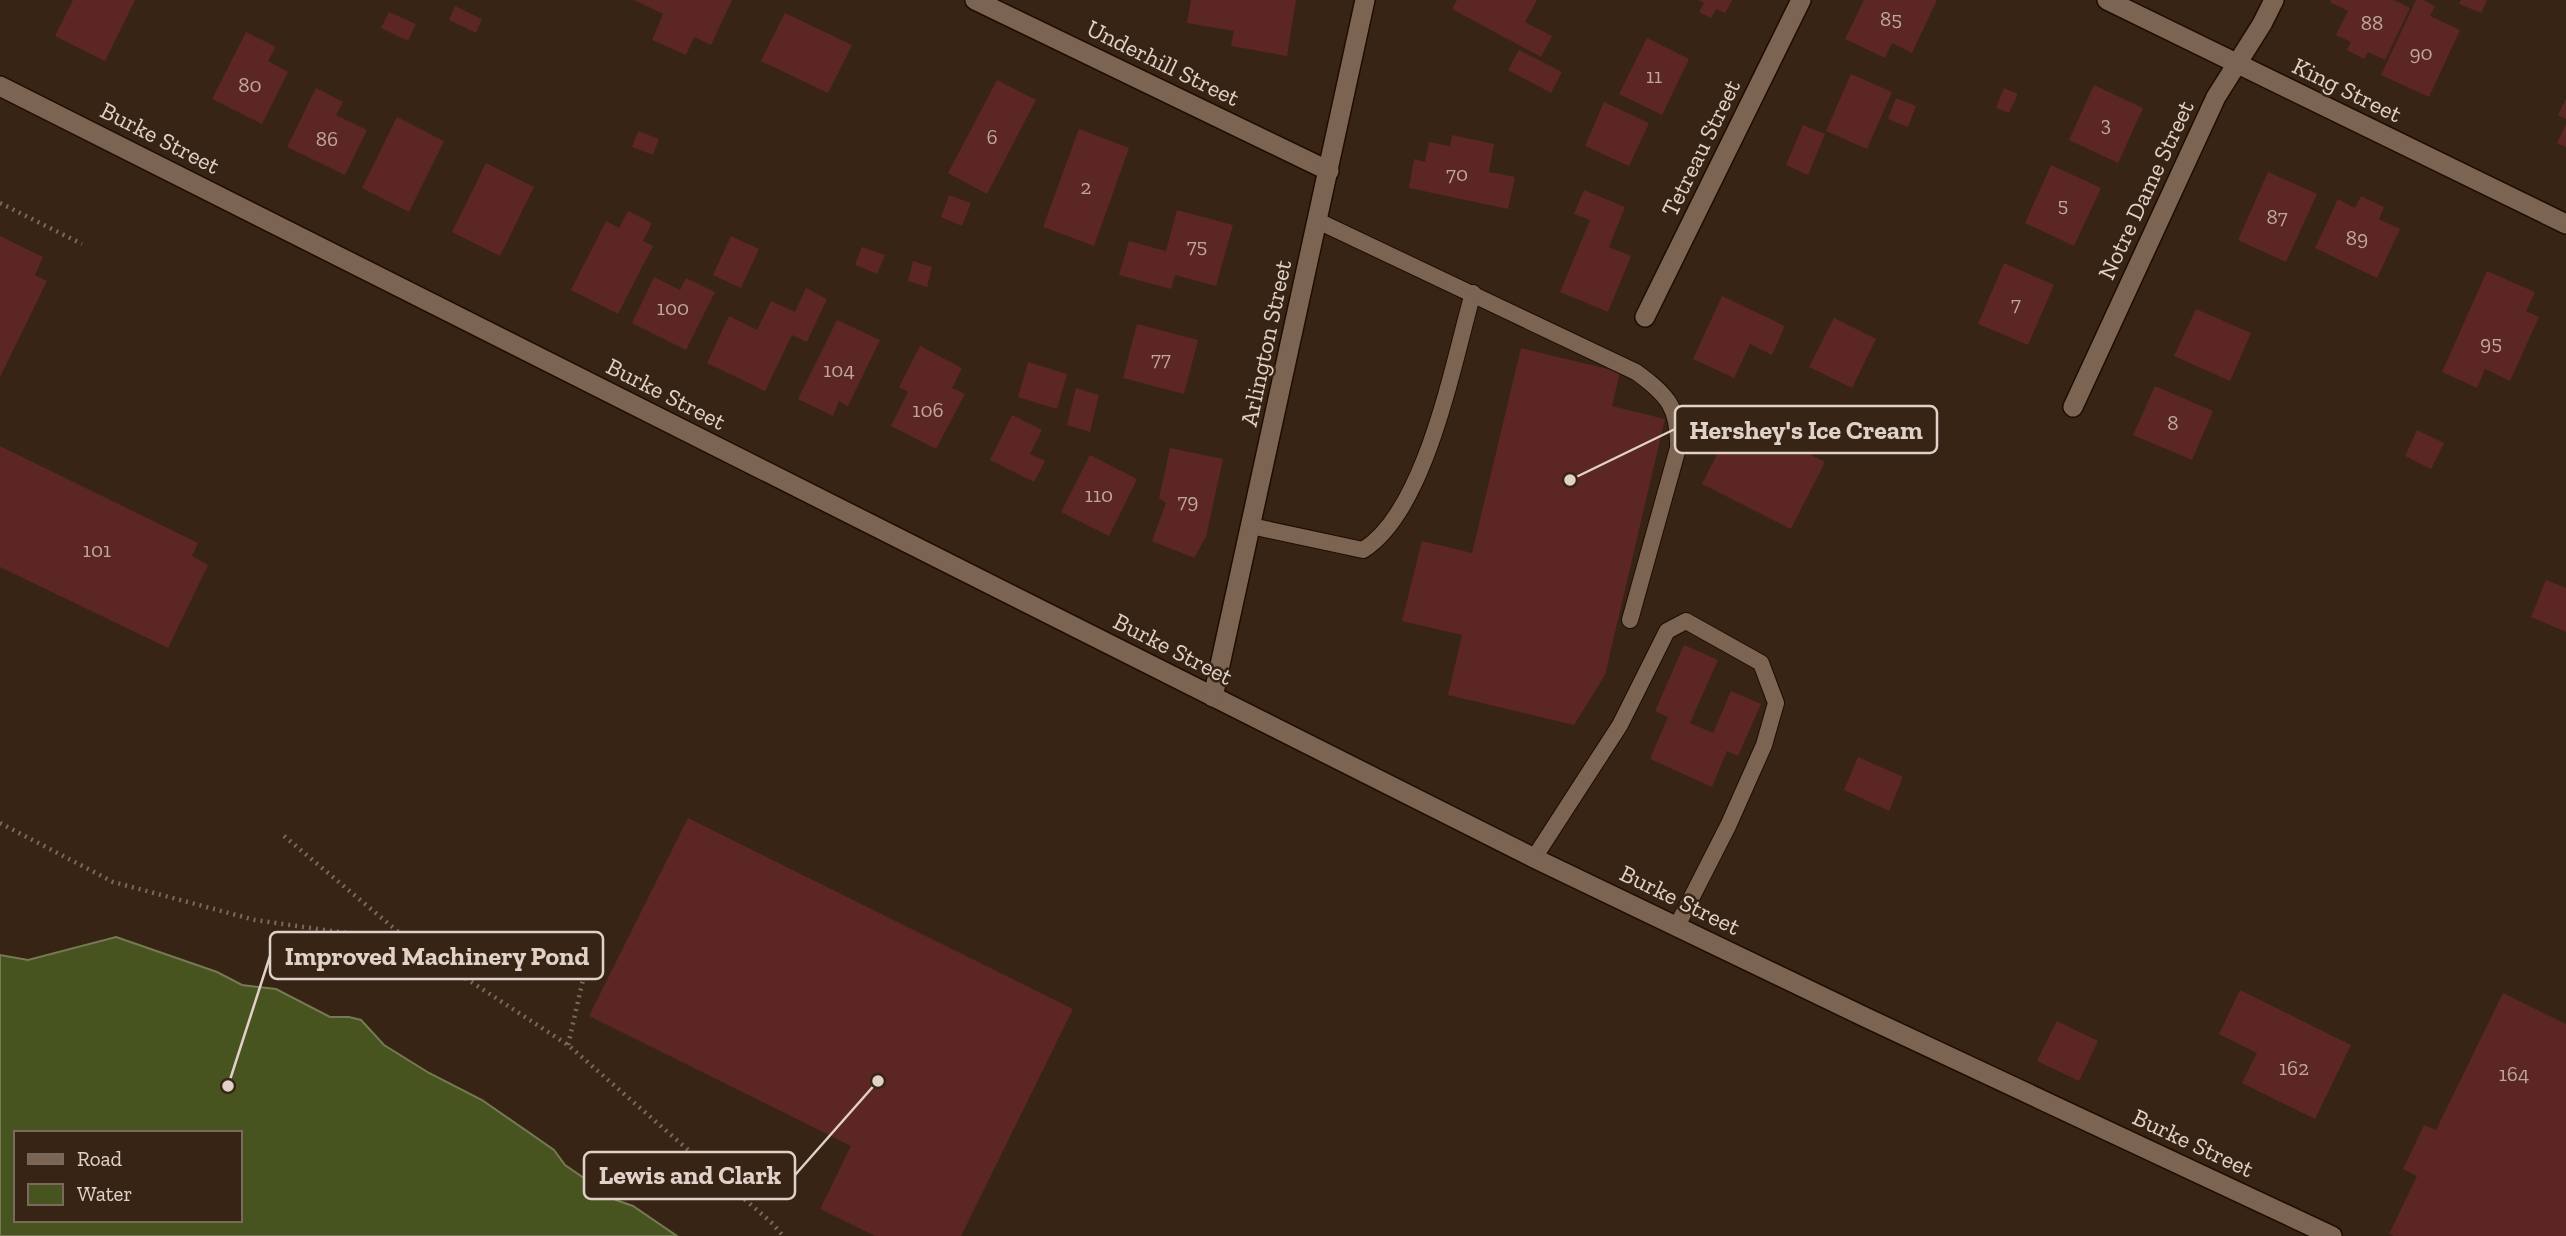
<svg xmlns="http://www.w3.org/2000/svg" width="2566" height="1236" font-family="'Zilla Slab',serif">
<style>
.water{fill:#47541f;stroke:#757a52;stroke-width:2;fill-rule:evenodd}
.building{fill:#5b2623}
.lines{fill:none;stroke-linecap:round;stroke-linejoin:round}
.service-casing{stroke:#1f0d01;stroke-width:18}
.minor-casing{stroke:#1f0d01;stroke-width:22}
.path{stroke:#7a695b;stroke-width:4.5;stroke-dasharray:2 5;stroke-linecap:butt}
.service{stroke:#7b6452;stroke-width:16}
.minor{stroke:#7b6452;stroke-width:19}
.labels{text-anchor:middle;stroke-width:5;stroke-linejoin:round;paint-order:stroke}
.number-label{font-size:21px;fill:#bfa7a0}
.street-label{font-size:24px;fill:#e0d2c9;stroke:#382414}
.leader{fill:none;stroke:#e0d2c9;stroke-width:2.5}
.callout-dot{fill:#e0d2c9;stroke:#382414;stroke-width:2.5}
.callout{fill:#382414;stroke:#e0d2c9;stroke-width:2.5}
.callout-label{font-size:26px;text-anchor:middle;font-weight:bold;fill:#e0d2c9}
</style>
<rect width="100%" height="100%" fill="#382414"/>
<path class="water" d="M116 937 217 972 242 985 276 989 330 1017H349L361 1020 384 1045 429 1073 482 1100 554 1150 565 1165 616 1200 633 1206 677 1236H0V955L28 960ZM16 1133H240V1220H16Z"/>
<g class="building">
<path d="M73 0H135L105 61 55 36Z"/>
<path d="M634 0H732L711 45 694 37 686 55 652 40 663 14Z"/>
<path d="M1191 0H1296L1287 56 1231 46 1234 31 1187 23Z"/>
<path d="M1457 0H1537L1525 22 1552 36 1541 57 1452 9Z"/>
<path d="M1699 0H1732L1725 13 1716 9 1711 18 1699 12 1704 3Z"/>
<path d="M1864 0H1937L1912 53 1892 43 1885 58 1845 39Z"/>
<path d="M2331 0H2394L2410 8 2385 60 2368 52 2364 59 2347 50 2351 42 2336 35 2348 11 2330 2Z"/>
<path d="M2416 0H2423L2435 6 2430 16 2460 30 2429 97 2381 75Z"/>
<path d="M2461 0H2487L2481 13 2459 4Z"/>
<path d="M455 6 482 19 476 33 449 20Z"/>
<path d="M389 12 416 24 408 41 381 28Z"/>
<path d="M785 13 852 45 828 93 761 61Z"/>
<path d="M246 32 276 47 268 61 288 72 262 124 212 99Z"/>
<path d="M1647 38 1689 59 1662 115 1619 94Z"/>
<path d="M1519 50 1562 72 1551 93 1508 70Z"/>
<path d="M1851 74 1892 92 1867 149 1826 131Z"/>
<path d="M997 80 1036 100 987 194 948 173Z"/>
<path d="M2094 85 2143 108 2118 163 2069 140Z"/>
<path d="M316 88 343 102 336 115 367 130 345 175 287 147Z"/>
<path d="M2004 88 2018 94 2009 113 1996 108Z"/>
<path d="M1896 98 1916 106 1908 127 1888 119Z"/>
<path d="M2566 99V119L2558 115Z"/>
<path d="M1604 102 1649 123 1629 166 1585 146Z"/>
<path d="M397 117 444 141 409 212 362 188Z"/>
<path d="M2566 124V147L2557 143Z"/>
<path d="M1803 125 1825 134 1808 175 1786 165Z"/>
<path d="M1079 129 1129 148 1094 246 1043 227Z"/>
<path d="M638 131 659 139 653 155 632 147Z"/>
<path d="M1452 135 1494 144 1489 172 1515 177 1508 209 1409 188 1414 159 1425 162 1429 142 1450 146Z"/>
<path d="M486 163 534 187 500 256 452 232Z"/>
<path d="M2051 165 2101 188 2074 246 2025 223Z"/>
<path d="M2268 172 2317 194 2286 262 2238 240Z"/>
<path d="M1584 190 1625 207 1609 247 1631 256 1608 312 1560 292 1590 220 1574 214Z"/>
<path d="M949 195 971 203 962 226 941 217Z"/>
<path d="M2361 196 2384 207 2379 219 2400 229 2377 278 2315 248 2338 199 2355 208Z"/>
<path d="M1177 210 1233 225 1216 286 1175 275 1171 289 1119 275 1129 241 1166 251Z"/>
<path d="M628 211 652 223 643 241 653 246 618 314 571 290 606 221 619 228Z"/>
<path d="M0 236 43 257 35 275 47 281 0 377Z"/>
<path d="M731 236 759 249 741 288 713 275Z"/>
<path d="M862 247 885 255 877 274 855 265Z"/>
<path d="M913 261 932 267 927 287 908 281Z"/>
<path d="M2004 263 2054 285 2028 345 1978 324Z"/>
<path d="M2487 271 2535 292 2526 311 2539 317 2510 381 2485 369 2477 388 2442 372Z"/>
<path d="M654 277 680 290 686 278 715 292 686 350 632 323Z"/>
<path d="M806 288 827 299 807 342 792 335 765 391 707 363 729 316 757 330 771 301 795 312Z"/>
<path d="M1722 296 1785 326 1772 355 1750 344 1734 378 1693 359Z"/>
<path d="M2196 309 2251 333 2230 381 2174 356Z"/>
<path d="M1834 318 1876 339 1852 388 1809 367Z"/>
<path d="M837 320 880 340 848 406 839 401 833 416 798 399Z"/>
<path d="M1137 324 1198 340 1184 394 1123 378Z"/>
<path d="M920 346 962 368 952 388 965 394 936 449 891 426 908 392 899 387Z"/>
<path d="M1521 348 1620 372 1612 406 1665 419 1605 675 1574 725 1448 695 1462 635 1402 621 1422 541 1472 553Z"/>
<path d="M1028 362 1067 374 1057 409 1018 397Z"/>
<path d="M2155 386 2213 411 2192 460 2133 435Z"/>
<path d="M1076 388 1099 395 1090 432 1067 425Z"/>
<path d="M1012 415 1042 430 1030 454 1045 461 1034 482 990 460Z"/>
<path d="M1736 417 1825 462 1791 529 1702 484Z"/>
<path d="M2417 430 2444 443 2431 469 2405 456Z"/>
<path d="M0 446 198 543 192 556 208 565 168 648 0 567Z"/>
<path d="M1170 448 1223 459 1206 537 1194 558 1152 541 1166 503 1159 498Z"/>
<path d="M1090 455 1137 479 1109 536 1061 512Z"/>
<path d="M2546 580 2566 588V632L2531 617Z"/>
<path d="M1684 645 1718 660 1690 723 1713 733 1731 691 1761 704 1738 756 1727 751 1712 787 1650 759 1668 717 1655 711Z"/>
<path d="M1858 757 1903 777 1889 811 1844 790Z"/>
<path d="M688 818 1073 1009 961 1236H875L820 1209 851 1146 589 1016Z"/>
<path d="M2240 990 2351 1045 2315 1119 2242 1083 2257 1053 2219 1034Z"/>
<path d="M2503 993 2566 1024V1236H2394L2389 1234 2417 1176 2403 1169 2424 1125 2436 1130Z"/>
<path d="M2057 1021 2098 1041 2079 1081 2037 1061Z"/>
</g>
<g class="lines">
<defs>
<g id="service">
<path d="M1318 221 1636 372C1668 395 1679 408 1678 448L1630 620"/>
<path d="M1251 526 1363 550C1426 511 1453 363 1473 293"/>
<path d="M1534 858 1620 725 1667 631 1686 621 1761 663 1776 703 1764 745 1728 826 1677 926"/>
</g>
<g id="minor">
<path d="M975 0 1329 171"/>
<path d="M2107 0 2566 224"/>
<path d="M0 86 1534 858 1869 1019 2332 1236"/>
<path d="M1645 317 1801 0"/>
<path d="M2073 407 2216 97 2262 24 2274 0"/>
<path d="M1213 697 1365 0"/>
</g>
</defs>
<use href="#service" class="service-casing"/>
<use href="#minor" class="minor-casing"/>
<g class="path">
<path d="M0 203 82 244"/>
<path d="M0 823 113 882 255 920 410 942 568 1045 773 1224 783 1236"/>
<path d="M284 836 409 941"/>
<path d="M568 1045 587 962"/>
</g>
<use href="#service" class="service"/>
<use href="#minor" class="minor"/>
</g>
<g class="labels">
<g class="number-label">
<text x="1891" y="26">85</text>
<text x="2372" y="30">88</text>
<text x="2421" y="60">90</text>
<text x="1654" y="83">11</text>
<text x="250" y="92">80</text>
<text x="2106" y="131">3</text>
<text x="992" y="144">6</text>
<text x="327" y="146">86</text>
<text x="1457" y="181">70</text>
<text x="1086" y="194">2</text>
<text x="2063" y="212">5</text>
<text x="2277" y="224">87</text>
<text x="2357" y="245">89</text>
<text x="1197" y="253">75</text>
<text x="2016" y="311">7</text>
<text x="673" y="315">100</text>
<text x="2491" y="350">95</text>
<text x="1161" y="366">77</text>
<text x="839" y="377">104</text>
<text x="928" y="417">106</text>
<text x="2173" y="430">8</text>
<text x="1099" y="502">110</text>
<text x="1188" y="508">79</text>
<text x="97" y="557">101</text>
<text x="2294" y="1075">162</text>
<text x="2514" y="1081">164</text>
</g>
<g class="street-label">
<text transform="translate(1163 63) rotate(26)" y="8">Underhill Street</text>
<text transform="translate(2347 90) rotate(26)" y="8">King Street</text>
<text transform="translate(160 138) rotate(27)" y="8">Burke Street</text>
<text transform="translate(1701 148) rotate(-64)" y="8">Tetreau Street</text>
<text transform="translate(2146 190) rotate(-65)" y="8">Notre Dame Street</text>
<text transform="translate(1266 343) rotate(-78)" y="8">Arlington Street</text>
<text transform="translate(666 394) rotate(27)" y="8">Burke Street</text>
<text transform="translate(1173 649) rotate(27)" y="8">Burke Street</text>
<text transform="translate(1680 900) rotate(26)" y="8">Burke Street</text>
<text transform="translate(2193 1143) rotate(25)" y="8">Burke Street</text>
</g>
</g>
<path class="leader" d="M1570 480L1675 429M228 1086L270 956M878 1081L795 1175"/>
<g class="callout-dot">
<circle cx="1570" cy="480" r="7"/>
<circle cx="228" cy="1086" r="7"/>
<circle cx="878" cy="1081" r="7"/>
</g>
<g class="callout">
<rect x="1675" y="406" width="262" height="47" rx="7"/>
<rect x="270" y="932" width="333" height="47" rx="7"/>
<rect x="584" y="1152" width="211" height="47" rx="7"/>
</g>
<g class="callout-label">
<text x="1806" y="439">Hershey's Ice Cream</text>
<text x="437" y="965">Improved Machinery Pond</text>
<text x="690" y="1184">Lewis and Clark</text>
</g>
<rect x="14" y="1131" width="228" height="91" fill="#382414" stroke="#7b6a5c" stroke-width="2"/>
<rect x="28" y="1154" width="35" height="10" fill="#7b6452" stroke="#7b6a5c" stroke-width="2"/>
<text x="77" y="1166" font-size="21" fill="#e0d2c9">Road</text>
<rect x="28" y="1184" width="35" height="21" fill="#47541f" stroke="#7b6a5c" stroke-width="2"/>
<text x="77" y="1201" font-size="21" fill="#e0d2c9">Water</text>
</svg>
